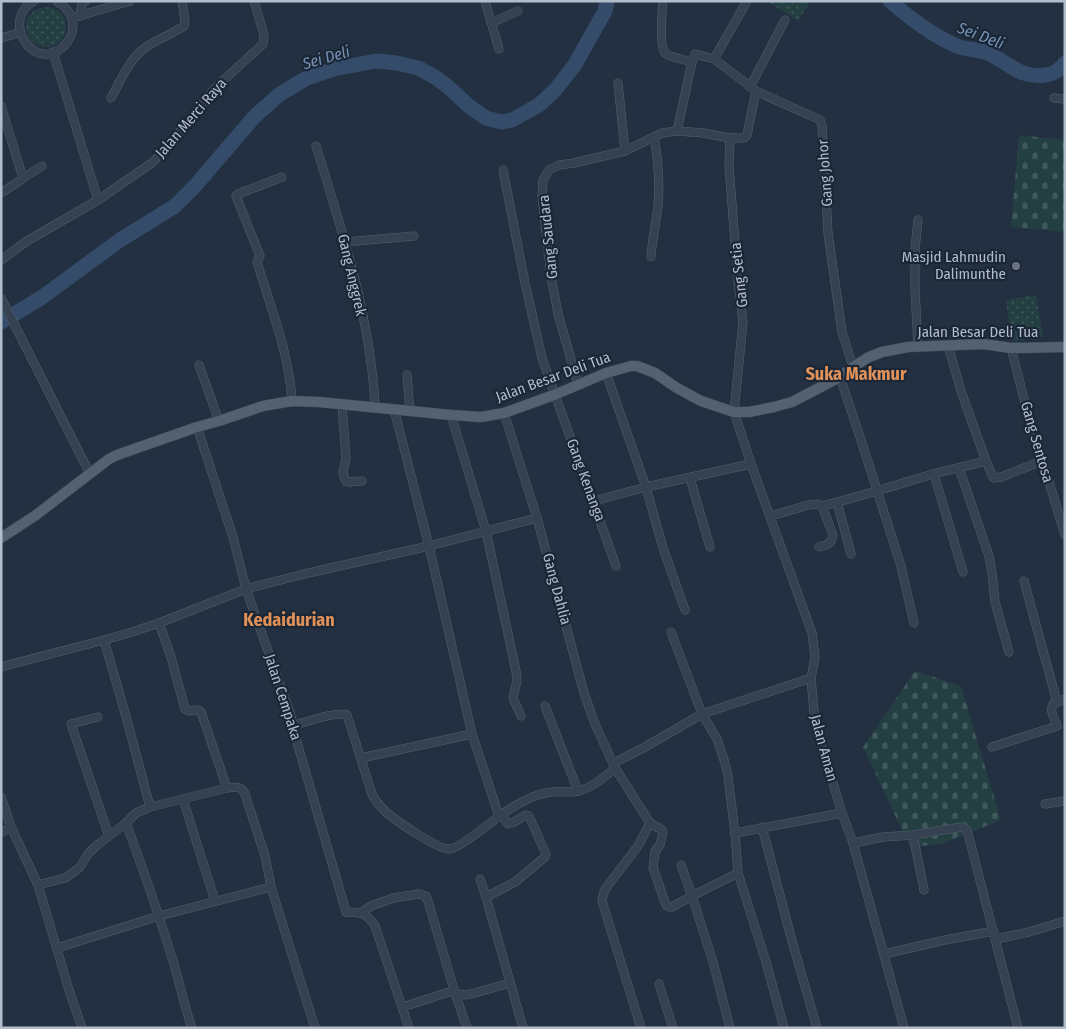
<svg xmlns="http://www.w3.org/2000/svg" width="1066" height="1029" font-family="'Fira Sans Condensed',sans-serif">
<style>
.grass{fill:url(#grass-dots)}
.cemetery{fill:url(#cemetery-stones)}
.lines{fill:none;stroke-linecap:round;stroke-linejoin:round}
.river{stroke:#344b6a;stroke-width:15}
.minor-casing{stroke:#54606e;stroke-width:9}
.major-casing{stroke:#3f4b5a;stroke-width:11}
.minor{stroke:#364251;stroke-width:8}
.major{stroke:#546171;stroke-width:10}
.worship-dot{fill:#6b7280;stroke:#1b2736;stroke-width:2}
.labels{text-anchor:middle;stroke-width:4.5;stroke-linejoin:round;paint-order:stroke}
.street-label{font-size:15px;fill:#b2bdcb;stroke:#1b2736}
.poi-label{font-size:15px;fill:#b2bdcb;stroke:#1b2736;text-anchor:end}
.water-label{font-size:16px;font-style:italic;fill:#7793b6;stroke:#1b2736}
.quarter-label{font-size:18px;font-weight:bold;fill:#e09159;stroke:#1b2736}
</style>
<defs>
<pattern id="grass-dots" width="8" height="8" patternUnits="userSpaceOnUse" patternTransform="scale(1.25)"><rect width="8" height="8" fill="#243f42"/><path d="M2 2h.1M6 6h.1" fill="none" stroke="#41595c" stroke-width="1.8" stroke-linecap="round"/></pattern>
<pattern id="cemetery-stones" width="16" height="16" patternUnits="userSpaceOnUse" patternTransform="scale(1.25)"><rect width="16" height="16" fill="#243f42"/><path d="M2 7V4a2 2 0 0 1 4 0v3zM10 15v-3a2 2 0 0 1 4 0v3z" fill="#41595c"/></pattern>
</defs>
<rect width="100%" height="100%" fill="#223041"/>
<g class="grass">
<path d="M767 1H811L798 21Z"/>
<circle cx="46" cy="27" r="20"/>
<path d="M1036 295 1043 337 1012 341 1006 300Z"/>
</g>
<g class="cemetery">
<path d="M1019 135 1065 140V232L1011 227Z"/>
<path d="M915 671 961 686 1001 820 941 844 910 847 863 747Z"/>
</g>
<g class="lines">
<g class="river">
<path d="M890 1C908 17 935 37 957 46 966 50 977 49 987 53 1009 62 1019 79 1046 75 1054 74 1060 70 1065 63"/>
<path d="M1 322 41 298 120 240 175 206 195 186 254 117 280 94 305 79 334 69 376 61 397 63 418 68 435 77 447 86 470 107 486 118 501 122 512 120 539 105 556 89 574 66 605 11 607 1"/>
</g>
<defs>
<g id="minor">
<path d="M34 1C0 19 33 74 63 47 69 41 73 34 73 26 73 15 66 7 57 1"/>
<path d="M485 1 499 49"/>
<path d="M663 1C662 12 659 45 665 53 668 57 686 60 692 62"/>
<path d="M80 16 82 3 86 1"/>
<path d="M72 18 130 1"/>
<path d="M491 23 518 11"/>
<path d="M1 38 19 33"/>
<path d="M53 52 98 200"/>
<path d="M714 59 747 1"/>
<path d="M618 83 625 151"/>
<path d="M750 87 785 20"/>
<path d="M111 98C121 80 129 59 146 47 158 39 172 34 184 26L185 22 182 1"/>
<path d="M1054 98 1065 99"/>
<path d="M1 106 23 178 21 180 1 193"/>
<path d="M677 131 692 62 695 54 714 59 756 91 820 120 822 126 828 233 842 332 853 367"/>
<path d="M730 138 729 166 738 281 743 322 734 412 751 464 812 633 815 657 811 678 815 724 842 813 853 843 904 1028"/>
<path d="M316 146C342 230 371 319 375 407"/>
<path d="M503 170 525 283 542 358 616 566"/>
<path d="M282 177 238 194 236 196 260 256 257 262C271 308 289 353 292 401"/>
<path d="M23 178 42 166"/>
<path d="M918 220 915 249V289L918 347"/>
<path d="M345 242 414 236"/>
<path d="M651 257C652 240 656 223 658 206 660 183 658 159 654 137"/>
<path d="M1 260 27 241 98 200 153 162 171 143 213 90 263 44 264 35 254 1"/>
<path d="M1 298 90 474"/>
<path d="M948 346 962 394 986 461 993 477 994 478 1001 477 1042 461"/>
<path d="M1011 348 1032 430 1038 445 1065 535"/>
<path d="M199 365 219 421"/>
<path d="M606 373 646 487 663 548 685 610"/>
<path d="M407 375 410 411"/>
<path d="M840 377 862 443 901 566 914 623"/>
<path d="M578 384 558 314 551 276 542 196 543 180 547 173 550 169 559 165 574 163 625 151 662 133 677 131 703 133 730 138H744L747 135 756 91"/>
<path d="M342 404 346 458 343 472 344 477 346 481 349 482 362 481"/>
<path d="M504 413 537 518 584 693 595 724 615 768 650 823 638 846 606 888 604 892 602 901 641 1028"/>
<path d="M451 415 486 531 516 671 517 680 513 698 521 716"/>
<path d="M197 427 233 537 246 589 290 713 297 742 346 912C362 912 366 913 375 926L409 1028"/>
<path d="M959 468 989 556 992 573 995 602 1009 652"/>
<path d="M934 474 963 572"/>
<path d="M690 478 710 547"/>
<path d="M594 501 646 487 751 464"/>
<path d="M837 502 851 554"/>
<path d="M771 516 808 505 818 504 822 506C859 497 896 485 933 474 951 469 968 466 986 461"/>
<path d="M819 547C827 545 832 544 833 535L822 506"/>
<path d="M1024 581 1057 702"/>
<path d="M159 623 171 657 185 709 189 711 198 710 201 712 227 788"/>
<path d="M671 632 702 714 717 739 725 763 728 776 735 833 738 873 766 962 784 1028"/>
<path d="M104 640 127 720 150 807"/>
<path d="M1 667 104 640 132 632 159 623 246 589 304 574 429 546 537 518"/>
<path d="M545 706 578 791"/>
<path d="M98 717 71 724 109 836"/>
<path d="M293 726C305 722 337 711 347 715L372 794C375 800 379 805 384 810 393 819 438 850 450 849 460 848 490 823 499 816L472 734 429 546 394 409"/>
<path d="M992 747 1057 726C1055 718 1049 712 1053 704L1065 699"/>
<path d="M361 758 472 734"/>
<path d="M614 763 645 747 702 714 811 678"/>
<path d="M1 797 11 827 38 885 69 990 82 1028"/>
<path d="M183 799 215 901"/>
<path d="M1045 804 1065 801"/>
<path d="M501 815 508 824 512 823 526 815 529 816 546 854 545 857 515 882 486 897 523 1028"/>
<path d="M499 816C514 806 532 794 552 792 561 791 570 793 579 791 593 787 605 777 615 768"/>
<path d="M126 823C143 869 159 915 173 961 180 983 184 1006 192 1028"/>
<path d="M650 823 662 830 663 832 660 845 655 851 653 868 666 905 669 907H672L692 896 681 865"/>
<path d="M762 827 792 941 817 1028"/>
<path d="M1 833 11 827"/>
<path d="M735 833 842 813"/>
<path d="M913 835 924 890"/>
<path d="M853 843 883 837 913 835 962 827 967 830 1018 1028"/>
<path d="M480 879 486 897"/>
<path d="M38 885 65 878 74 872 80 867 88 854 96 846 126 823 136 813 150 807 227 788C236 787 240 785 245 794L265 856 271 887"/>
<path d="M362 912 371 906 393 898 419 894 426 896 428 901 455 993 467 1028"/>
<path d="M996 939 1029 932 1065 921"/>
<path d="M57 948 159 916 271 887 315 1028"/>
<path d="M884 954 945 940 994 931"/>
<path d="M659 984 673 1028"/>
<path d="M403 1007 449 992 463 995 471 994 510 983"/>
<path d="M730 1028 713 962 692 896 738 873"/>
</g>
<path id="major" d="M1 538 36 515 109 459 117 455 197 427 219 421 263 406 292 401 319 402 451 415 481 417 504 413 554 395 606 373 631 366H637L655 373 677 388 701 401 734 412H749L774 407 792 402 840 377 853 367 869 357 882 352 908 347 983 344 1011 348 1065 347"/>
</defs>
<use href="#minor" class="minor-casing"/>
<use href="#major" class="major-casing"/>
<use href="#minor" class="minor"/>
<use href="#major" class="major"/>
</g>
<circle class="worship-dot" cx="1016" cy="266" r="5"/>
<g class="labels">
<g class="street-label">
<text transform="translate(191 118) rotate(-49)" y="5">Jalan Merci Raya</text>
<text transform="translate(825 173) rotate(-94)" y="5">Gang Johor</text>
<text transform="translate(548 237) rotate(-96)" y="5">Gang Saudara</text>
<text transform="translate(352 275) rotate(77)" y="5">Gang Anggrek</text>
<text transform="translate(739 275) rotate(-96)" y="5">Gang Setia</text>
<text x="978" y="337">Jalan Besar Deli Tua</text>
<text transform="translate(553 377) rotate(-20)" y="5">Jalan Besar Deli Tua</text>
<text transform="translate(1037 442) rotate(74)" y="5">Gang Sentosa</text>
<text transform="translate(586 480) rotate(70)" y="5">Gang Kenanga</text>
<text transform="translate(557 589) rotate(75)" y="5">Gang Dahlia</text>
<text transform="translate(283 697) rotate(72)" y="5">Jalan Cempaka</text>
<text transform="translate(824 748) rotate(75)" y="5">Jalan Aman</text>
</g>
<g class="poi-label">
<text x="1006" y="262">Masjid Lahmudin<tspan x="1006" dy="17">Dalimunthe</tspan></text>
</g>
<g class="water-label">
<text transform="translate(981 35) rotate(21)" y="6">Sei Deli</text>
<text transform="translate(326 57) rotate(-16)" y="6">Sei Deli</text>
</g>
<g class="quarter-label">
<text x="856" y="380">Suka Makmur</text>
<text x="289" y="626">Kedaidurian</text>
</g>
</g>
<rect width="1066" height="1029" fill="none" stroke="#b2bdcb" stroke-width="5"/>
</svg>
